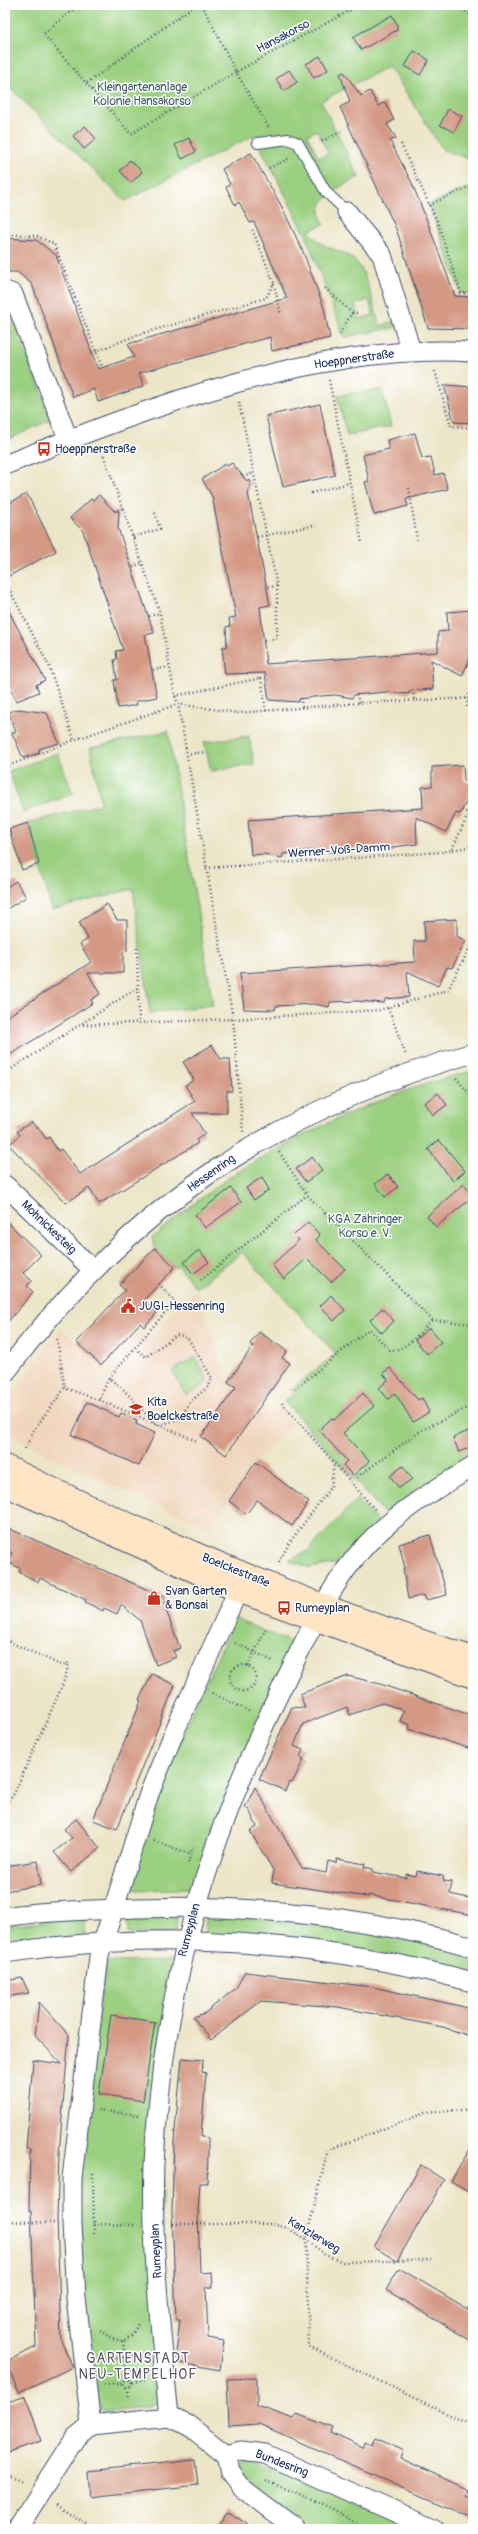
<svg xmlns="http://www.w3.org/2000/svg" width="478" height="2534" font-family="Pangolin,sans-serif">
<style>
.built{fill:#f0d6bc}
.green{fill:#9bd081;stroke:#5b8070;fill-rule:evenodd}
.building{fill:#d49984}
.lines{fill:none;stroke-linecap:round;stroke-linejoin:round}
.service-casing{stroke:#3a4a6e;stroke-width:12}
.minor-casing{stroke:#3a4a6e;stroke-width:21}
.secondary-casing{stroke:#3a4a6e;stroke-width:24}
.path{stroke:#3a4a6e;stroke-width:2.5;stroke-dasharray:1 3;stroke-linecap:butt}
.service{stroke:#fff;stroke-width:10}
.minor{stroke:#fff;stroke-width:19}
.secondary{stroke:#fee5c5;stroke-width:22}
.labels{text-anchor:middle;stroke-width:3;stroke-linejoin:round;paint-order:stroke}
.street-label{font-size:12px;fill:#1b2f5e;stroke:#fff}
.park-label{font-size:12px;fill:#415f68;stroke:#fff}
.poi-label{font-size:12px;fill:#1b2f5e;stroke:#fff;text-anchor:start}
.quarter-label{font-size:14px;letter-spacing:1px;fill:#5c546b;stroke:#fff}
</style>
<rect width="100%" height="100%" fill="#fff"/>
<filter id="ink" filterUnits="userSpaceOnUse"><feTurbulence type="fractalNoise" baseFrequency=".025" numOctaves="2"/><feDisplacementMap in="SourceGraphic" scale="8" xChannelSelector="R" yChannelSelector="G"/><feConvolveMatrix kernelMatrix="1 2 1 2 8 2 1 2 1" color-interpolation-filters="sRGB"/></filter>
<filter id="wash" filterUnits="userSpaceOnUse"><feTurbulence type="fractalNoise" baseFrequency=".012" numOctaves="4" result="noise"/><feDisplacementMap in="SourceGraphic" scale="16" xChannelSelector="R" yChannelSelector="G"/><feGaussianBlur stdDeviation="0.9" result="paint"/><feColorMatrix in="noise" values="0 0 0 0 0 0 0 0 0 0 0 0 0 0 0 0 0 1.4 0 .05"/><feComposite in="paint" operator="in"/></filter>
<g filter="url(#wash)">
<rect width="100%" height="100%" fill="#ece5c7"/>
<path class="built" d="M196 1288 228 1382 270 1411 278 1406 294 1422 255 1462 210 1527 110 1485 5 1433V1404L61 1328 104 1368 144 1327 152 1335Z"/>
<g class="green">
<path d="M5 5H473V160L443 150 389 66 321 101 359 177C342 186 309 199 324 224L309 231C324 251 337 247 353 259 367 270 374 308 380 326L394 321 398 327 344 337 305 233 254 135 125 201 5 83ZM317 130 328 153 319 158 307 135ZM369 300 373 315 359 319 355 304Z"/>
<path d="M473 185V294L461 293 429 205Z"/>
<path d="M5 300 52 419 5 441Z"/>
<path d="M382 390 391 426 347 436 337 395Z"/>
<path d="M168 731 213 1005 150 1013 133 889 52 910 28 823 101 804 90 748Z"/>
<path d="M249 736 254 764 211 771 204 742Z"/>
<path d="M58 753 73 794 23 812 9 771Z"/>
<path d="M473 1071V1456L419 1488 385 1514 284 1401 294 1394 290 1390 336 1354 242 1252 196 1288 179 1267H175L155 1248 152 1237C181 1215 209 1190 239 1171 312 1127 390 1091 473 1071Z"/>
<path d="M196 1357 208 1382 186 1395 172 1371Z"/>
<path d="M357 1499 379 1523 339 1567 334 1564 311 1568 288 1560 308 1551Z"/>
<path d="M235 1619 296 1644 195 1889 124 1890 162 1777Z"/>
<path d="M128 1915 177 1916 176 1934H128Z"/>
<path d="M206 1915 271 1919 350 1928 473 1954V1975L205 1934Z"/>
<path d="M84 1917 85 1936 5 1945V1926Z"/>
<path d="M175 1961 165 2022 158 2403 150 2407 102 2411 95 2403 78 2246 82 2144 105 1962Z"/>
<path d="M248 2456 419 2529H306L245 2483 236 2462Z"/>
</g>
<g id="blocks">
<g class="building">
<path d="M392 15 397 24V30L361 50 353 37Z"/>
<path d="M414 51 429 60 420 75 405 66Z"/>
<path d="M320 56 328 70 314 78 306 64Z"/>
<path d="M289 70 297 82 284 91 276 79Z"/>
<path d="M344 72 361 96 370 91 378 106 385 102 394 120 387 124 396 138 390 141 411 181 426 218 455 296 473 297V329L428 328 397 231 340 107 350 102 340 74Z"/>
<path d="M448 109 462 116 454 132 440 125Z"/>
<path d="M85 126 96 139 84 149 73 136Z"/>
<path d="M189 138 196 152 182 159 175 145Z"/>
<path d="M251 153 282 207 304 254 324 308 330 338 272 351 270 337 139 373 144 386 98 402 94 389 73 397 32 284 17 272H5V238L36 240 56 255 98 369 134 357 128 344 287 298 254 222 250 223 239 202 235 205 226 187 230 184 222 169Z"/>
<path d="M130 160 142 172 131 183 120 171Z"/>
<path d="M444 385 473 387V423L454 422Z"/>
<path d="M320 404 335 475 283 487 266 416Z"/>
<path d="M415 433 422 458 431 457 435 475 443 473 448 489 406 499 408 506 374 515 365 482 369 481 363 455 389 449 387 440Z"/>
<path d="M232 463 246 480 251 481 248 493 270 605 260 607 266 664 438 652V632L448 631 447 612 473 610V652L462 676 431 660 433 689 410 691 409 694 387 692 354 695 352 698 336 695 321 696 299 699V702L269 700 265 673 225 674 222 647H227L226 627 230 626 229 618 236 617 212 496 202 479 225 464 227 466Z"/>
<path d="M27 494 56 551 5 578V505Z"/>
<path d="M99 495 114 511H119L118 528 154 633 145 635 157 697 136 701 137 705 118 708 114 680H117L114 660 117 659 116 651 123 650 83 531 70 518 91 499 93 500Z"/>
<path d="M5 604 45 680 36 685 39 692 17 701 5 679Z"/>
<path d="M19 709 47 713 59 743 39 749V753L23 758 12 733 16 732 8 712Z"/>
<path d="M463 765 464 780 473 786V789L460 814 456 813 446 832 416 817 417 844 393 847V849L375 847 338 849 337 853 320 850 306 851 283 854 282 858 264 854 251 855 248 820 423 808 422 787 432 786V767Z"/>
<path d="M28 823 39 864 22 870 9 829Z"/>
<path d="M16 881 26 897 5 910V888Z"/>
<path d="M107 904 117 920H127V951L123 952V973H88L100 994 91 1000 93 1003 5 1058V1018L91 962 80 944 88 939 79 922Z"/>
<path d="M457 919V936L466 941 452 968 447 967 438 986 407 971 409 997 385 999 384 1003 356 1001 330 1002 329 1007 314 1004 276 1006 275 1010 244 1009 240 973 415 962 414 941H425L424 921Z"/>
<path d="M212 1045 221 1059H230L232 1091H227V1113H192L205 1134 196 1140 198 1143 99 1204 89 1188 66 1203 9 1145 20 1135 17 1131 32 1122 36 1128 38 1127 46 1139 49 1137 58 1151 61 1149 80 1174 195 1101 185 1085 194 1080 183 1062Z"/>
<path d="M438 1093 447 1105 433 1115 424 1103Z"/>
<path d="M439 1140 465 1171 453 1181 428 1149Z"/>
<path d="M312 1157 322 1170 306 1182 296 1169Z"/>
<path d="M388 1174 398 1187 385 1197 375 1184Z"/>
<path d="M262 1177 269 1190 254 1200 246 1188Z"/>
<path d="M464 1184 473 1197 436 1227 427 1216Z"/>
<path d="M231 1188 241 1202 205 1228 195 1215Z"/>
<path d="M5 1220 41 1255 23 1273 32 1281 27 1286 33 1292 5 1325Z"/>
<path d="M308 1222 320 1235 316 1240 345 1269 331 1282 307 1258 284 1279 272 1265 299 1240 294 1235Z"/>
<path d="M155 1248 175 1267 144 1300 157 1313 144 1327 140 1323 101 1365 76 1342 125 1290 119 1285Z"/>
<path d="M199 1250 209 1262 193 1274 184 1262Z"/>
<path d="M331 1295 345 1310 334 1321 320 1306Z"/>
<path d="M382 1308 394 1321 382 1333 370 1320Z"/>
<path d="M429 1328 441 1342 427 1354 415 1340Z"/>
<path d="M259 1332 287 1351 282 1358 290 1363 226 1455 201 1437 236 1387 228 1382 253 1346 250 1344Z"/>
<path d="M390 1368 418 1400 422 1398 429 1412 413 1422 395 1393 388 1399 379 1388 388 1380 383 1373Z"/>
<path d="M363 1393 374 1406 343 1433 369 1461 353 1476 343 1465 347 1461 319 1430 332 1418 334 1420Z"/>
<path d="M87 1402 119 1417 121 1413 137 1420 136 1424 155 1433 139 1466 72 1435Z"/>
<path d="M468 1431 473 1446 459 1452 453 1438Z"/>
<path d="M256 1462 309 1502 292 1526 257 1500 246 1514 229 1501Z"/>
<path d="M403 1466 412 1479 399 1488 390 1476Z"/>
<path d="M10 1529 164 1597 166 1610 180 1648 173 1651 176 1657 156 1665 140 1620 121 1605 117 1614 104 1608 103 1611 85 1602 86 1600 40 1578 38 1582 19 1572 21 1569 8 1562 12 1553 5 1549V1538Z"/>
<path d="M430 1535 447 1595 426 1600 424 1595 408 1599 403 1568H405L399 1544Z"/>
<path d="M152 1674 175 1685 117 1829 93 1820 141 1701 139 1700Z"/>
<path d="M348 1676 380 1684 473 1716V1735L468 1748 409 1729 410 1725 400 1721 404 1711 389 1705 382 1703 350 1715 347 1707 303 1724 294 1746 303 1750 300 1757 304 1759 292 1783 289 1782 285 1791 259 1779 292 1707 305 1708 300 1694Z"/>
<path d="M255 1787 302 1868 326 1873 328 1861 336 1863 337 1859 365 1864 364 1867 373 1869V1872L406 1878V1874L416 1876 417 1871 443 1876 444 1881 452 1882 450 1894 473 1899V1915L368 1895V1897L272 1883 273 1870 250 1831 257 1827 249 1810 245 1808Z"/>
<path d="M76 1819 100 1848 71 1872 54 1852 72 1838 64 1829Z"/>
<path d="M38 1861 41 1885 5 1891V1866Z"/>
<path d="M245 1972 373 1987 460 2006 473 2010V2037L443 2027 338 2007 261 2001 211 2040 193 2017 205 2013 236 1988Z"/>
<path d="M22 1978 29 1993 5 1997V1981Z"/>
<path d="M39 2002 69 2035 59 2153 57 2218 61 2341 73 2367 19 2392 5 2362 36 2347 31 2211H29L30 2149H26L33 2060 62 2064 35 2036Z"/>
<path d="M111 2015 155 2022 143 2101 99 2094Z"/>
<path d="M182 2058 203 2060 202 2072 206 2073 201 2137 208 2138V2156L207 2183H200L198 2213 200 2273 212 2272 213 2287H206L208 2338 224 2341 220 2370 175 2362 180 2320H176L172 2211 174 2141Z"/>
<path d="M473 2144V2194L451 2181Z"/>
<path d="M421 2165 444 2180 397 2261 374 2247Z"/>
<path d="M399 2268 473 2312V2342L386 2290Z"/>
<path d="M257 2378V2406L294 2419 297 2414 333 2428 331 2433 363 2448 366 2442 372 2445 376 2438 403 2451 400 2458 469 2490 467 2496 473 2499V2519L259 2424 229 2426 227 2379Z"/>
<path d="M26 2396 41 2441 5 2453V2403Z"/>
<path d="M195 2460 198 2485 90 2497 88 2471Z"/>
<path d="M229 2511 252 2529H216Z"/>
</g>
</g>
</g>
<g filter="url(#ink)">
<use href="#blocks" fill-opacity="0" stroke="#3a4a6e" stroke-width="1"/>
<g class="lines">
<defs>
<path id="service" d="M258 143 288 139 298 143 326 192 347 212"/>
<g id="minor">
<path d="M347 212 382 255 411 351"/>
<path d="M5 291 13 294 68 439"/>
<path d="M5 465C147 408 318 342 473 352"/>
<path d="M5 1185 93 1270"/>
<path d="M5 1373C128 1209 276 1109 473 1053"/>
<path d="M5 1917C34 1912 66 1911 95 1910 221 1902 351 1912 473 1947"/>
<path d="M5 1953C159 1929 323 1941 473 1982"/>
<path d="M169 2417C161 2333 151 2248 154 2164 162 1988 210 1832 288 1675 310 1630 332 1581 367 1544 397 1512 435 1489 473 1467"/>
<path d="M169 2417 188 2425 226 2455"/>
<path d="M91 2425 76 2298 72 2224V2178L99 1956 149 1794 176 1728 244 1577"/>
<path d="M17 2529 76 2437 91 2425 169 2417"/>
<path d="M296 2529 242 2488 230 2472 226 2455 241 2451 265 2454 433 2529"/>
</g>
<g id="secondary">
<path d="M5 1466C156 1540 312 1606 473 1658"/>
<path d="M5 1485 238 1591 473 1677"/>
</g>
</defs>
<use href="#service" class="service-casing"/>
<use href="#minor" class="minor-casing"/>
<use href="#secondary" class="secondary-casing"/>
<g class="path">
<path d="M79 5 43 34 131 134 236 72 269 128"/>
<path d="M202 5 236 72 360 5"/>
<path d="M455 5 473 16"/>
<path d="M87 83 195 5"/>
<path d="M322 141 341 132"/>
<path d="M401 144 437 221 461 293 473 294"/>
<path d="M269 168 290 158"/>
<path d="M429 205 473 185"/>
<path d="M5 234 37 236 54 244 102 367"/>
<path d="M274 284 281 315"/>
<path d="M325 288 352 313 339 335"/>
<path d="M352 313H357"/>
<path d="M92 353 137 335 266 298 274 283 252 229"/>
<path d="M435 371 451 426 473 428"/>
<path d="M329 380 362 543"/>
<path d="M239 402 277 586V638L263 641"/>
<path d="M101 448 160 613 175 696 178 704 233 1019 243 1132"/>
<path d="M243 477 254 473"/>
<path d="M409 488 417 540"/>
<path d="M311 493 349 483"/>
<path d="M114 511 123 508"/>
<path d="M133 537 160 529 154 510"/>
<path d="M257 537 316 525"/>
<path d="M133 567 142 563"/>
<path d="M5 581 49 666 74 740 178 704 238 713 359 703 473 698"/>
<path d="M268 587 277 586"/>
<path d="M149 616 160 613"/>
<path d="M153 670 169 667"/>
<path d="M413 690 414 700"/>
<path d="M357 694 359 703"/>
<path d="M175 696 261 678 266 711"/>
<path d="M301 698 302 707"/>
<path d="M467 707 468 697 473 688"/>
<path d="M186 754 206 752"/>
<path d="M5 767 74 740"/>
<path d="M462 810 473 816"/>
<path d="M452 849 473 804"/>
<path d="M206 868 442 852 473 846"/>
<path d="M137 948 139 1022"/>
<path d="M388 1008 406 1055"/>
<path d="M79 1025 233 1019 379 1010 448 990 472 943 473 936"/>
<path d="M5 1073 137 988"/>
<path d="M456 1078 473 1098"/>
<path d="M279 1152 307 1195 432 1320 473 1324"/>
<path d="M201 1280 307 1195"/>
<path d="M57 1339 65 1388 99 1400 109 1378 123 1389 157 1426 180 1419 190 1402 209 1386 212 1378 189 1340 183 1336 176 1335 146 1357 136 1349"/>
<path d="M109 1378 175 1301 159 1284"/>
<path d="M295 1389 369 1329 390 1350C407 1351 421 1331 432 1320"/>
<path d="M99 1400 197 1441"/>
<path d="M282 1403 376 1511"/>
<path d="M25 1449 33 1431 65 1388"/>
<path d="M357 1477 422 1430 473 1405"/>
<path d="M279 1562 290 1542 331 1487 334 1464"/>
<path d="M5 1640 61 1665 69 1663 63 1684 13 1796 5 1804"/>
<path d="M235 1643 273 1661"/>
<circle cx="243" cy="1678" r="13"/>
<path d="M248 1666 266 1628"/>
<path d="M212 1693 251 1712"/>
<path d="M154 1841 191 1854"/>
<path d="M188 1863 193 1847"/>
<path d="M473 2109 425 2113 328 2150 306 2239 309 2347 473 2426"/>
<path d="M98 2110 139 2115"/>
<path d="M93 2173 94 2236"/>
<path d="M5 2221 54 2223"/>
<path d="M93 2224 135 2225"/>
<path d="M173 2224H272L287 2228 306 2239 325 2255 343 2262 431 2260"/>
<path d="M100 2330 112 2339 123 2341 132 2335 139 2322"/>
<path d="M123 2341 126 2377"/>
<path d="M101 2360 144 2355"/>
<path d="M126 2377 122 2383 125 2387H128"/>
<path d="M126 2377 132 2382 128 2387"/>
<path d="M132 2382 147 2380"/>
<path d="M104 2384 122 2383"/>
<path d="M128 2387 129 2402"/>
<path d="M5 2471 25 2483"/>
<path d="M266 2481C291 2491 345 2510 362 2529"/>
<path d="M56 2504 94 2529"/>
</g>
<use href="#service" class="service"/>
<use href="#minor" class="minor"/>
<use href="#secondary" class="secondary"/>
</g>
</g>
<defs>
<symbol id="bus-bare" viewBox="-9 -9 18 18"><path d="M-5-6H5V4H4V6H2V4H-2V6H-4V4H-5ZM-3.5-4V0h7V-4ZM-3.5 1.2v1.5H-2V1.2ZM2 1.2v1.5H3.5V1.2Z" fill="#c8321e" stroke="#fff" stroke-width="2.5" paint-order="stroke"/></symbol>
<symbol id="civic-bare" viewBox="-9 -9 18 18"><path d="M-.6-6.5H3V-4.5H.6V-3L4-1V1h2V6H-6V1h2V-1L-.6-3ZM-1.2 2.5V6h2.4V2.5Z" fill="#c8321e" stroke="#fff" stroke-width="2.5" paint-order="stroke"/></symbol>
<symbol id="school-bare" viewBox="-9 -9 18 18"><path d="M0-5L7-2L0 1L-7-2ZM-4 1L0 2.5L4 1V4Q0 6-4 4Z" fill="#c8321e" stroke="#fff" stroke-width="2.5" paint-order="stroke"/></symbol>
<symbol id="shop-bare" viewBox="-9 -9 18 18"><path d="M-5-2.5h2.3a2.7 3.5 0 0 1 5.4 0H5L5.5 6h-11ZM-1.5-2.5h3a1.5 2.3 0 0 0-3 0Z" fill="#c8321e" stroke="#fff" stroke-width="2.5" paint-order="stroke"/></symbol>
</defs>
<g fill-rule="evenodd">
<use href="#bus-bare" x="34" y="439" width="20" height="20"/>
<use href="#civic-bare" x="118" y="1296" width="20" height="20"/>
<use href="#school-bare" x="126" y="1399" width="20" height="20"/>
<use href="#shop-bare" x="144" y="1588" width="20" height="20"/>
<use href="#bus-bare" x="274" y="1598" width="20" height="20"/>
</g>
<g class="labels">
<g class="street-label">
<text transform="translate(283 36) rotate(-28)" y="4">Hansakorso</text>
<text transform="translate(354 359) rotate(-8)" y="4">Hoeppnerstraße</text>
<text transform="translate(339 850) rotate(-4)" y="4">Werner-Voß-Damm</text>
<text transform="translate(211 1173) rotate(-35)" y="4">Hessenring</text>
<text transform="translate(49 1227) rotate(44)" y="4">Mohnickesteig</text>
<text transform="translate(236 1570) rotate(22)" y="4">Boelckestraße</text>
<text transform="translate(189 1930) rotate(-75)" y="4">Rumeyplan</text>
<text transform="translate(314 2235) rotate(31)" y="4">Kanzlerweg</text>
<text transform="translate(156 2251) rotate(-93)" y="4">Rumeyplan</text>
<text transform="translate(282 2463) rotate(21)" y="4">Bundesring</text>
</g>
<g class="park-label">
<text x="142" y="91">Kleingartenanlage<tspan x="142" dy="14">Kolonie Hansakorso</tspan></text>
<text x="365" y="1223">KGA Zähringer<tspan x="365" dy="14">Korso e. V.</tspan></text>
</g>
<g class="poi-label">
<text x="55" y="453">Hoeppnerstraße</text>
<text x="139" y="1310">JUGI-Hessenring</text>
<text x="147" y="1406">Kita<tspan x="147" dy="14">Boelckestraße</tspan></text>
<text x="165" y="1595">Svan Garten<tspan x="165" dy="14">&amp; Bonsai</tspan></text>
<text x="295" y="1612">Rumeyplan</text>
</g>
<g class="quarter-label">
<text x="138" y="2363">GARTENSTADT<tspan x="138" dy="16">NEU-TEMPELHOF</tspan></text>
</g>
</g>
<rect width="478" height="2534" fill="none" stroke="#fff" stroke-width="20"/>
</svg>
